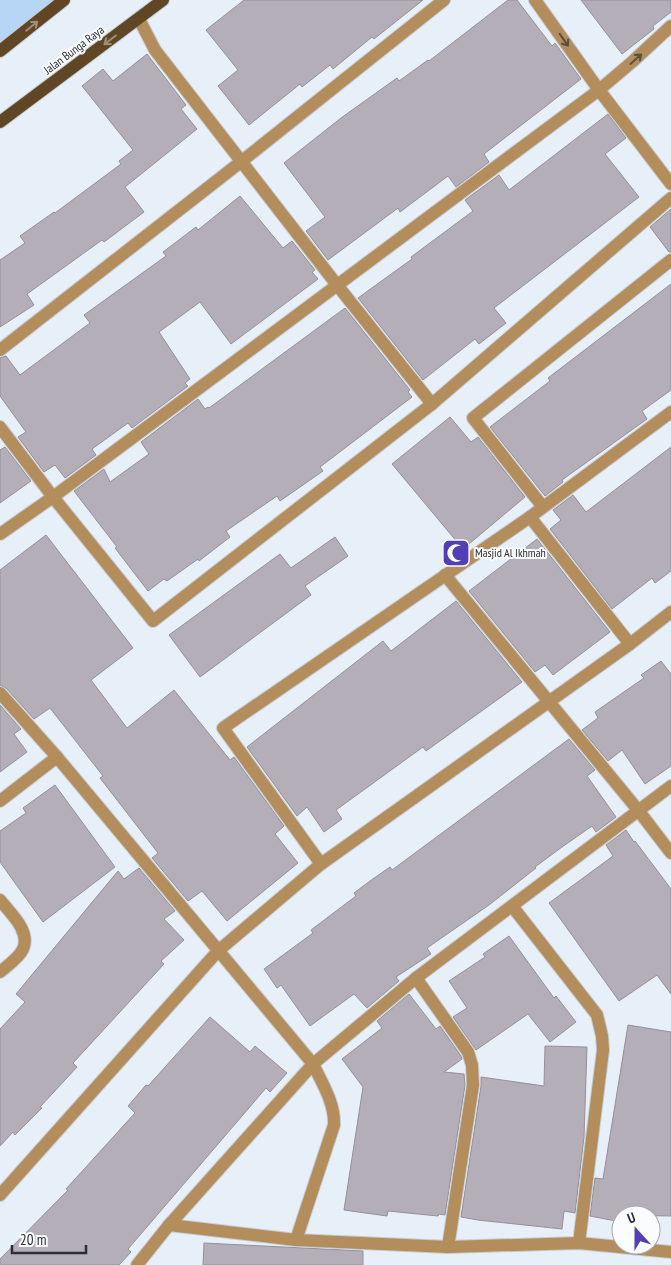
<svg xmlns="http://www.w3.org/2000/svg" width="671" height="1265" font-family="'PT Sans Narrow',sans-serif">
<style>
.green{fill:#b7d5f5}
.building{fill:#b3aeb8;stroke:#949099}
.lines{fill:none;stroke-linecap:round;stroke-linejoin:round}
.minor-casing{stroke:#c5ccd4;stroke-width:14}
.major-casing{stroke:#c5ccd4;stroke-width:14}
.minor{stroke:#b38d5c;stroke-width:12}
.major{stroke:#604624;stroke-width:12}
.oneway{stroke:#9e8f7b}
.oneway2{stroke:#5b4f40}
.labels{text-anchor:middle;stroke-width:4;stroke-linejoin:round;paint-order:stroke}
.street-label{font-size:12px;fill:#2b2e31;stroke:#fafcfe}
.poi-label{font-size:12px;fill:#2b2e31;stroke:#fafcfe;text-anchor:start}
</style>
<rect width="100%" height="100%" fill="#e7eff8"/>
<path class="green" d="M0 0H64L0 51Z"/>
<g class="building">
<path d="M244 0H423L374 39 372 37 333 69 330 65 302 87 300 84 249 125 218 86 238 70 206 30Z"/>
<path d="M508 0H517L552 46 555 43 581 79 484 154 489 162 456 187 448 176 400 212 398 208 328 260 306 231 325 217 284 163 341 118 397 78 399 81 428 60 429 61Z"/>
<path d="M581 0H671V12L653 26 654 29 622 54Z"/>
<path d="M147 54 186 105 181 109 197 129 125 187 144 212 104 242 102 240 27 294 34 305 0 327V260L25 243 20 236 54 212 55 213 121 164 119 161 133 150 82 86 103 69 113 81Z"/>
<path d="M608 114 626 138 605 154 639 197 494 308 506 323 479 344 475 339 423 380 358 298 412 259 411 257 473 211 465 200 499 175 509 190Z"/>
<path d="M240 196 283 248 292 241 315 270 312 272 318 279 231 344 200 302 159 332 190 379 185 383 188 386 132 428 128 423 92 449 96 455 65 478 55 465 44 472 18 437 26 432 0 396V358L6 356 20 375 90 323 84 315 166 256 163 252 196 227 198 230Z"/>
<path d="M671 209V252H669L650 227Z"/>
<path d="M671 284V390L642 411 647 419 562 480 563 482 545 496 490 427 550 381 548 378Z"/>
<path d="M345 308 410 390 408 392 412 397 320 467 323 471 280 501 277 496 226 531 230 537 199 561 198 559 167 581 164 579 148 591 115 548 117 547 74 491 104 469 110 482 149 454 141 442 198 399 205 409 208 407 209 408Z"/>
<path d="M450 417 471 442 478 437 525 497 463 549 392 464Z"/>
<path d="M5 447 31 481 0 503V450Z"/>
<path d="M671 447V571L655 583 652 578 612 609 550 529 561 520 553 510 573 495 586 512Z"/>
<path d="M46 535 133 648 91 680 127 728 174 690 230 760 234 757 284 826 275 834 298 863 227 921 202 891 188 901 152 858 158 853 100 778 103 776 50 708 34 719 6 688 0 685V570Z"/>
<path d="M335 537 348 556 305 586 311 595 200 677 169 635 280 554 291 568Z"/>
<path d="M537 539 610 632 553 675 545 665 535 672 469 591Z"/>
<path d="M456 601 522 682 426 751 423 747 336 810 342 819 324 832 307 807 297 816 247 747 383 641 391 651Z"/>
<path d="M661 661 671 674V766L645 784 622 750 608 761 582 730 598 718 595 712 644 678 641 675Z"/>
<path d="M0 705 21 729 14 734 27 752 0 772Z"/>
<path d="M569 739 595 770 587 776 616 817 596 832 592 826 562 847 535 867 536 868 489 905 427 948 431 954 396 977 399 981 367 1008 354 994 310 1026 281 985 277 988 264 969 313 933 311 930 356 896 354 893 370 881 390 867 392 870Z"/>
<path d="M55 785 115 867 43 922 0 862V831L26 813 23 808Z"/>
<path d="M626 830 634 842 635 841 671 889V994L657 975 619 1001 549 903 613 856 606 845Z"/>
<path d="M139 868 175 911 164 919 184 940 161 961 164 964 73 1063 77 1067 40 1107 42 1108 15 1135 13 1132 0 1146V1029L25 1002 16 994 118 871 124 879Z"/>
<path d="M509 936 554 998 556 996 576 1022 550 1042 528 1014 476 1050 453 1017 467 1008 449 981 485 957 483 954Z"/>
<path d="M409 994 436 1029 440 1026 461 1056 462 1059 444 1072 464 1074 465 1085 445 1215 439 1214 438 1216 388 1211 387 1216 344 1210 363 1087 342 1059 382 1028 377 1021Z"/>
<path d="M210 1017 250 1052 255 1046 287 1073 270 1092 266 1088 128 1249 131 1252 119 1265H0V1259L68 1190 66 1189 135 1113 128 1106 146 1085 148 1086Z"/>
<path d="M628 1025 671 1032V1216L621 1215V1222L590 1216 595 1178 603 1179Z"/>
<path d="M545 1046 587 1047 584 1137 575 1213 564 1211 562 1229 478 1220 461 1217 481 1086V1077L544 1086Z"/>
<path d="M204 1243 363 1251V1265H203Z"/>
</g>
<g class="lines">
<defs>
<g id="minor">
<path d="M535 0 599 90 671 184"/>
<path d="M139 19 155 50 337 285 432 404"/>
<path d="M0 350 242 161 444 0"/>
<path d="M0 427 53 497 153 621 432 404 671 198"/>
<path d="M543 507 473 418 671 260"/>
<path d="M530 517 630 644"/>
<path d="M0 534 53 497 599 90 632 62 671 26"/>
<path d="M445 575 638 810 671 853"/>
<path d="M0 693 57 757 313 1064C322 1083 335 1103 334 1125L296 1240"/>
<path d="M0 801 57 757"/>
<path d="M321 864 223 728 530 517 671 412"/>
<path d="M0 900C10 913 31 931 23 949 19 958 7 966 0 972"/>
<path d="M512 906 597 1015 602 1036 603 1050 579 1243"/>
<path d="M416 978 468 1052 472 1065 473 1085 448 1247"/>
<path d="M0 1195 218 951 321 864 630 644 671 612"/>
<path d="M169 1225 296 1240 448 1247 579 1243 671 1252"/>
<path d="M137 1265 169 1225 313 1064 416 978 671 786"/>
</g>
<g id="major">
<path d="M0 51 64 0"/>
<path d="M0 122 163 0"/>
</g>
</defs>
<use href="#minor" class="minor-casing"/>
<use href="#major" class="major-casing"/>
<use href="#minor" class="minor"/>
<use href="#major" class="major"/>
</g>
<defs><path id="oneway-shaft" d="M-6 0H5M1.5-3L5.5 0L1.5 3" fill="none" stroke-width="1.6" stroke-linecap="round" stroke-linejoin="round" transform="scale(1.25)"/></defs>
<g class="oneway">
<use href="#oneway-shaft" transform="translate(32 26) rotate(-39)"/>
<use href="#oneway-shaft" transform="translate(110 40) rotate(143)"/>
</g>
<g class="oneway2">
<use href="#oneway-shaft" transform="translate(564 40) rotate(55)"/>
<use href="#oneway-shaft" transform="translate(636 59) rotate(-42)"/>
</g>
<defs>
<symbol id="mosque-square" viewBox="-11 -11 22 22"><rect x="-9" y="-9" width="18" height="18" rx="4" fill="#543eb6" stroke="#fafcfe"/><path d="M3.5-4.9A6 6 0 1 0 3.5 4.9A5 5 0 1 1 3.5-4.9Z" fill="#fff"/></symbol>
</defs>
<g fill-rule="evenodd">
<use href="#mosque-square" x="440" y="537" width="32" height="32"/>
</g>
<g class="labels">
<g class="street-label">
<text transform="translate(74 50) rotate(-37)" y="4">Jalan Bunga Raya</text>
</g>
<g class="poi-label">
<text x="475" y="557">Masjid Al Ikhmah</text>
</g>
</g>
<g transform="translate(636 1230) rotate(339)"><circle r="24" fill="#fafcfe" stroke="#a7aaac"/>
<path d="M0-4L9 19L0 12L-9 19Z" fill="#543eb6"/>
<text y="-8" font-size="14" font-weight="bold" text-anchor="middle" fill="#2b2e31">U</text>
</g>
<path d="M12 1245v8h74v-8" fill="none" stroke="#2b2e31" stroke-width="2.5"/>
<text x="20" y="1245" font-size="15" fill="#2b2e31" stroke="#fafcfe" stroke-width="4" paint-order="stroke">20 m</text>
</svg>
